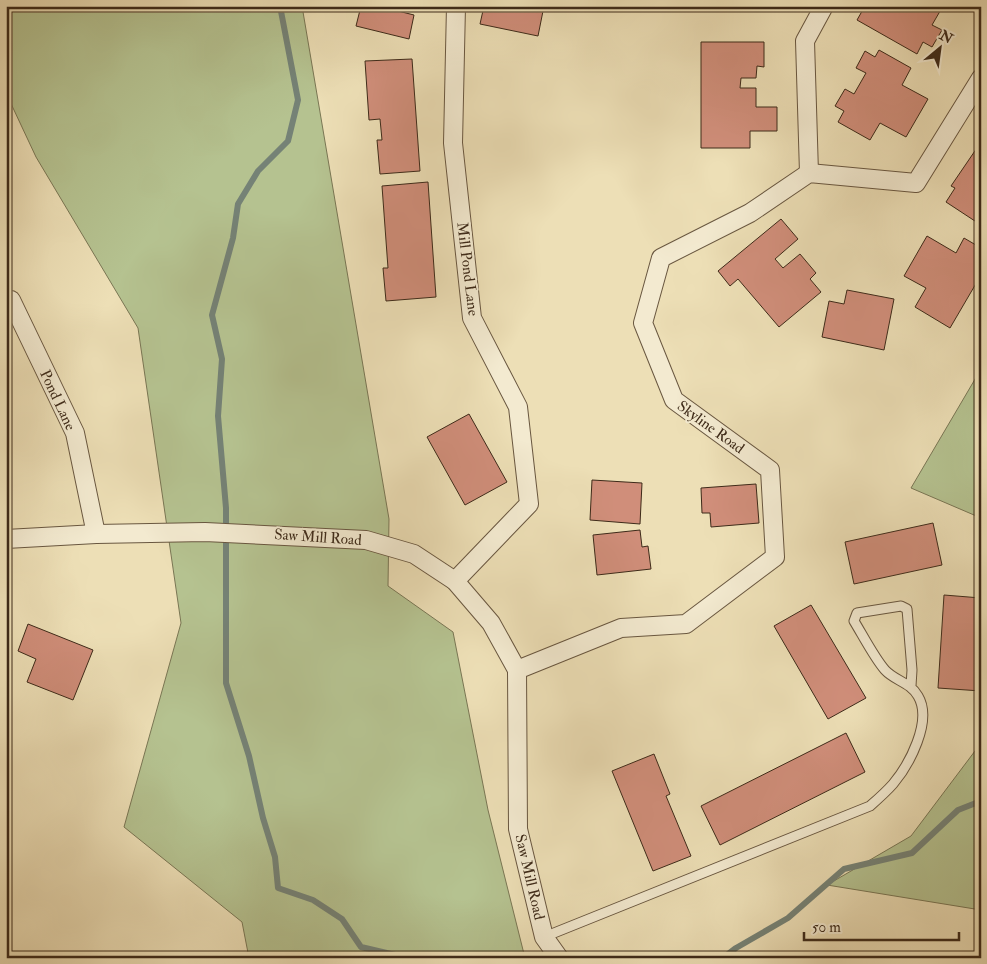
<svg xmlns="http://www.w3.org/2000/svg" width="987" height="964" font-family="'IM FELL Double Pica',serif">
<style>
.green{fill:#b5c290;stroke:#797654}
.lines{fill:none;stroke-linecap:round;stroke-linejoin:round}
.stream{stroke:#758276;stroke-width:6}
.building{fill:#d08e7a;stroke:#3d2a19}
.service-casing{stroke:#695740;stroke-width:11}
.minor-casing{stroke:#695740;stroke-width:20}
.service{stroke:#f3ead0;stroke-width:9}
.minor{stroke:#f3ead0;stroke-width:18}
.labels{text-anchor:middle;stroke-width:4;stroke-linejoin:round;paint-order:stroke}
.street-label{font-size:15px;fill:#3d2a19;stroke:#f3ead0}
</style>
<rect width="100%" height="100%" fill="#eddfb6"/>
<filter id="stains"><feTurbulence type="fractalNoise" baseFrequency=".004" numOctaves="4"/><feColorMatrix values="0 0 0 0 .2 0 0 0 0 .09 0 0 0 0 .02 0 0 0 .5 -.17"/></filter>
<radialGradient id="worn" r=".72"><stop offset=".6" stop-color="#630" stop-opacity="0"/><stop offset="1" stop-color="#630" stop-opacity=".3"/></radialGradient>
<g class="green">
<path d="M6 6H302L389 519 388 586 453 632 488 810 525 958H249L242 922 124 827 181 623 138 328 36 157 6 93Z"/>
<path d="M981 369V518L911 488Z"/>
<path d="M981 743V910L827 885 911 836Z"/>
</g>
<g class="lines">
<g class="stream">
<path d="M221 6H226"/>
<path d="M280 6 298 100 288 141 258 171 238 204 233 238 212 315 222 359 218 416 226 508V683L249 756 263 818 275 857 278 888 313 900 342 919 361 947 408 958"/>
<path d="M723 958 736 948 788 918 844 869 912 853 958 810 981 801"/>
</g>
</g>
<g class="building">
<path d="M361 6H399L398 11 414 15 409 39 356 26Z"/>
<path d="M484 6H544L538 36 480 24Z"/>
<path d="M865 6H943L932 25 942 30 932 47 923 42 917 54 857 20Z"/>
<path d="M701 42H764V67L757 66 756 78H741L740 88H756V107H777V131H750V148H701Z"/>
<path d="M879 50 911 68 902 85 928 99 906 137 880 123 870 140 838 122 844 111 835 106 845 89 854 94 866 73 856 68 865 51 875 57Z"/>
<path d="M412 59 420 171 380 174 377 140H382L380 119 369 120 365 61Z"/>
<path d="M981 142V225L946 202 955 188 951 186Z"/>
<path d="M428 182 436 297 386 301 383 268H388L382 186Z"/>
<path d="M781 219 798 239 775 259 783 268 800 254 816 273 810 279 821 292 779 327 738 279 730 286 718 271Z"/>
<path d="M927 236 956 253 964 238 981 248V275L950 328 915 307 926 288 904 276Z"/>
<path d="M847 290 894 299 884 350 822 337 829 301 844 304Z"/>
<path d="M469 414 507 482 465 505 427 437Z"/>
<path d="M592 480 642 483 640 524 590 520Z"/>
<path d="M756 484 759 523 711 527 710 513H702L701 488Z"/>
<path d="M933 523 942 565 854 584 845 542Z"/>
<path d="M640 530 642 547 648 546 651 569 597 575 593 535Z"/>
<path d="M944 595 981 598V691L938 688Z"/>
<path d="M811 605 866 698 828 719 774 626Z"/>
<path d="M28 624 93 650 73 700 27 682 36 659 18 651Z"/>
<path d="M846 733 865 772 720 845 701 806Z"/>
<path d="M654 754 670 794 666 796 691 856 653 871 612 771Z"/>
</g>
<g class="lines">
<defs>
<path id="service" d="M544 937 870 806C878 799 886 792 893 784 909 765 933 721 918 696 910 682 895 681 885 670 875 659 862 634 854 621L857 613 901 606 907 609 912 670 911 686"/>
<g id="minor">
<path d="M809 173 805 41 824 6"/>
<path d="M11 300 75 433 96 534"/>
<path d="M6 539 96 534 205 532 366 540 414 554 455 581 491 623 517 670 518 829 544 937 559 958"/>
<path d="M455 581 529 504 518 407 472 318 453 143 456 6"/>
<path d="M517 670 621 628 686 624 775 557 770 470 674 400 643 323 661 258 750 213 809 173 916 183 981 78"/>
</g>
</defs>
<use href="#service" class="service-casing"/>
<use href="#minor" class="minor-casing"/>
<use href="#service" class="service"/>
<use href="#minor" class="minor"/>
</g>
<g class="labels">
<g class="street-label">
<text transform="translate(468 269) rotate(83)" y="5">Mill Pond Lane</text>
<text transform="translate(58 400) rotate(65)" y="5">Pond Lane</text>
<text transform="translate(711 427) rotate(36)" y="5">Skyline Road</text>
<text transform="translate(318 537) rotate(4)" y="5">Saw Mill Road</text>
<text transform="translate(530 877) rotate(77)" y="5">Saw Mill Road</text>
</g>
</g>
<rect width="987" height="964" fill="none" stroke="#eddfb6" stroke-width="25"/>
<rect x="8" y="8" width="972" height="949" fill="none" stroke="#3d2a19" stroke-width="2.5"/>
<rect x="12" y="12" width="962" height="939" fill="none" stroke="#3d2a19"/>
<g transform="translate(940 48) rotate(29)" stroke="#f3ead0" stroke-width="4" paint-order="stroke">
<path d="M0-4L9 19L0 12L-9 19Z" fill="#3d2a19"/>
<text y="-8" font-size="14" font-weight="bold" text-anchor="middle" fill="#3d2a19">N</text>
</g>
<path d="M804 932v8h155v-8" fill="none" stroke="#3d2a19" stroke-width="2.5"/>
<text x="812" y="932" font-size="15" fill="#3d2a19" stroke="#f3ead0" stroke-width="4" paint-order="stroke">50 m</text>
<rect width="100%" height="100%" filter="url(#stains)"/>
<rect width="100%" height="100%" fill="url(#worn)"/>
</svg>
